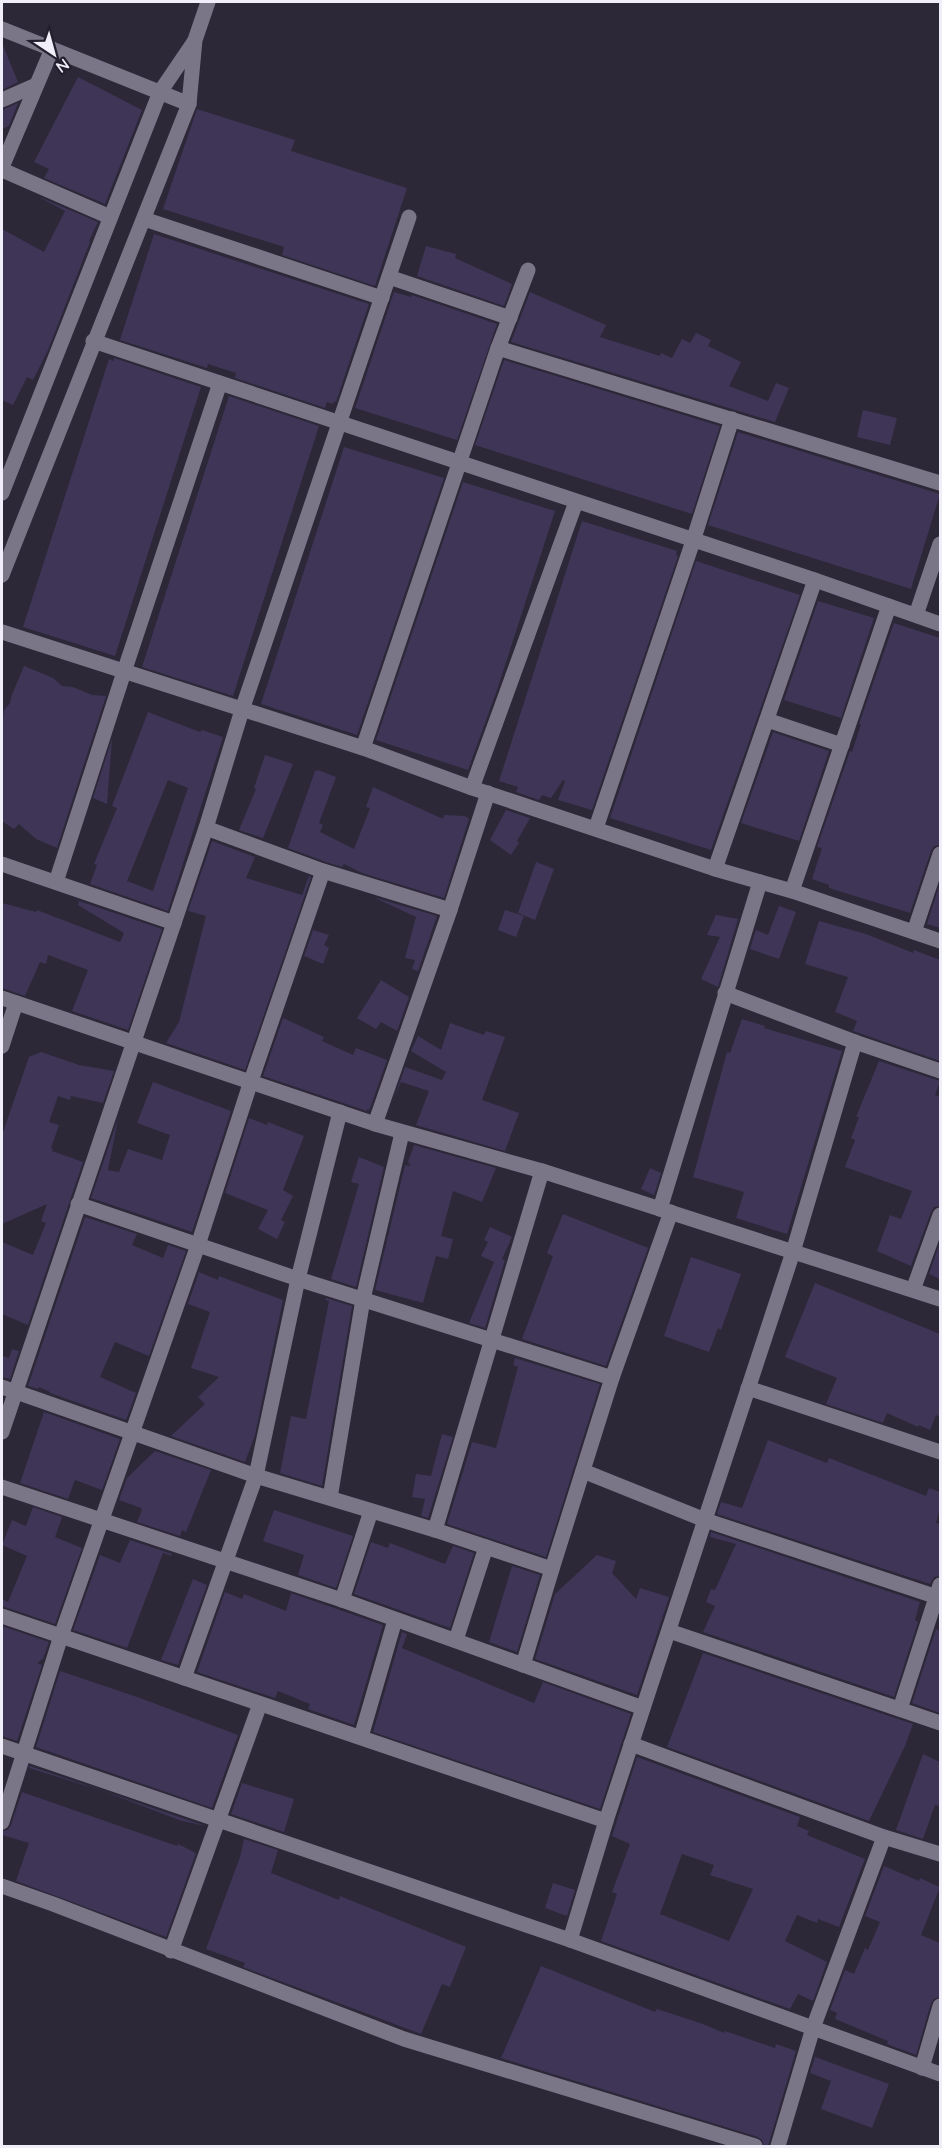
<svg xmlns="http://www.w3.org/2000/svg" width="942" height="2148" font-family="Quicksand,sans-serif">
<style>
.building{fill:#3f3557;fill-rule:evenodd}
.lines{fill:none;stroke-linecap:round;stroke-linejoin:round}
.minor{stroke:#7a7688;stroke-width:15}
</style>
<rect width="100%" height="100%" fill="#2c2838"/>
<g class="building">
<path d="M2 43 18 82 2 90Z"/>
<path d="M78 77 142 110 105 204 44 178 49 169 34 162Z"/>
<path d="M18 103 9 126 2 129V110Z"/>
<path d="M197 109 295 140 291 151 407 188 375 286 282 255 284 247 163 209Z"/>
<path d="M37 196 98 222 89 241 90 242 48 350 33 380 27 377 13 405 2 400V229L44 252 65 211Z"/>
<path d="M154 234 369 304 336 402 334 401 333 404 327 402 325 408 235 378 236 373 208 364 207 368 120 340Z"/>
<path d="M426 246 456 254 455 258 512 284 504 306 417 276Z"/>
<path d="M394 292 411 297 412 295 497 324 457 440 355 408Z"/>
<path d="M530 292 606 325 600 337 660 356 661 353 672 358 682 339 690 343 696 333 711 340 708 346 741 362 729 386 768 401 776 383 789 388 775 422 511 342Z"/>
<path d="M114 358 201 387 115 656 23 627 109 359 114 361Z"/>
<path d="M504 360 720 426 692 514 475 445Z"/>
<path d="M229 396 319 426 233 696 142 667Z"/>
<path d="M863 410 897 418 890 445 857 437Z"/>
<path d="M738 432 940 494 911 589 708 525Z"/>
<path d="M344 447 444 478 357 735 261 704Z"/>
<path d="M463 482 555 511 497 690 468 770 376 740Z"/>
<path d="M582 521 677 551 676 555 678 556 592 810 558 800 565 781 563 780 551 798 542 795 539 800 516 792 518 787 499 781Z"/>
<path d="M696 561 800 595 711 850 610 818Z"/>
<path d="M818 601 874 618 841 718 784 700Z"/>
<path d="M894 623 940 638V845L934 846 931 851 910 913 829 888V885L812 879 822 848 817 847 850 751 852 752 861 724H859Z"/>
<path d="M24 666 53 678 62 686 73 687 92 695 106 696 57 848 36 839 19 824 14 829 2 821V730L4 710 10 703 11 697Z"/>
<path d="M148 712 200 732 202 730 223 737 168 911 90 884 97 865 94 864 117 808 112 806ZM168 780 188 788 153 891 127 881Z"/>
<path d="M773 732 829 751 799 841 741 823Z"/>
<path d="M112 739 107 804 93 798Z"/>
<path d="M265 755 293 764 263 838 239 830 256 789 254 788Z"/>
<path d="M318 770 336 777 319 823 323 825 320 832 354 849 370 808 366 807 373 787 443 819 444 815 465 816 469 819 444 898 362 873 344 864 342 867 326 862 288 848 315 771Z"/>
<path d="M506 810 530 818 517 841 519 843 511 855 490 840Z"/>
<path d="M212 841 255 857 246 878 302 895 309 876 311 877 245 1070 166 1043 179 1022 206 916 188 911Z"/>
<path d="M536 862 554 869 535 920 518 913Z"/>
<path d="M940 883V928L927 924Z"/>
<path d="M373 897 437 916 418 971 412 969 415 960 405 958 416 917Z"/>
<path d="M79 901 162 929 128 1030 72 1011 88 970 48 955 46 964 40 962 25 996 2 988V903L36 912 37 910 120 942 124 933 78 905Z"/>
<path d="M779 906 796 912 779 959 750 949 756 930 768 935Z"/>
<path d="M505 910 524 916 516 937 498 930Z"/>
<path d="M716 915 738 919 718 987 701 979 720 937 707 935Z"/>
<path d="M819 921 866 934 913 953 914 950 940 960V1061L853 1031 857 1021 835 1012 848 977 805 964Z"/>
<path d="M313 930 329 935 324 945 329 948 323 964 304 956Z"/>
<path d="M381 980 409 997 397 1031 381 1022 376 1029 357 1018Z"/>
<path d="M283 1018 324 1037 322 1041 353 1055 356 1048 387 1060 369 1111 368 1108 367 1111 263 1076Z"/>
<path d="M742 1019 765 1026 764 1028 842 1051 787 1234 736 1218 744 1192 693 1177 727 1052 730 1053Z"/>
<path d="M450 1023 484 1035 486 1031 505 1037 482 1100 519 1113 505 1151 416 1125 429 1091 401 1082 394 1099 405 1067 442 1080 446 1072 411 1051 418 1036 441 1050Z"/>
<path d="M41 1052 79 1065 114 1071 103 1103 71 1096 70 1100 58 1096 49 1122 59 1125 51 1148 53 1149 52 1151 83 1162 28 1325 2 1314V1242L33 1255 46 1223 41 1221 47 1204 2 1224V1135L29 1057Z"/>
<path d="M879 1061 940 1081 935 1095 940 1097V1206L934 1207 931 1212 911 1266 877 1251 890 1215 901 1219 912 1191 845 1167 855 1140 851 1138 859 1117H856Z"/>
<path d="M153 1082 231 1111 192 1232 91 1198 118 1119 108 1170 119 1172 128 1149 162 1160 170 1135 137 1123Z"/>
<path d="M249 1118 267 1125 268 1122 304 1136 283 1190 293 1196 281 1220 285 1222 277 1239 258 1229 268 1210 225 1193Z"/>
<path d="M414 1145 496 1168 482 1202 453 1191 441 1236 453 1239 448 1259 436 1256 423 1303 375 1290 405 1165 411 1166 408 1162Z"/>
<path d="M359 1157 384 1167 356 1287 331 1279 359 1184 351 1182Z"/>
<path d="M650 1168 661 1173 654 1195 641 1189Z"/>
<path d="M563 1214 648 1248 606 1366 522 1339 553 1256 547 1253Z"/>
<path d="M85 1217 137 1234 132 1245 163 1258 168 1245 186 1251 149 1356 115 1342 100 1377 136 1393 126 1420 50 1393V1392L39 1387 38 1389 28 1386Z"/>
<path d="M490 1227 512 1237 502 1259 505 1260 485 1328 469 1323 494 1262 481 1256 488 1242 484 1240Z"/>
<path d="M940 1242V1279L929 1274Z"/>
<path d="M691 1257 741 1274 721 1330 718 1328 709 1352 664 1336Z"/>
<path d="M199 1272 218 1280 219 1276 283 1300 255 1435 245 1462 171 1436 205 1404 198 1397 219 1377 191 1368 210 1312 188 1304Z"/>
<path d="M815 1283 940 1334V1417L936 1415 930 1430 919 1425 918 1427 887 1413 883 1423 826 1404 837 1378 785 1357Z"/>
<path d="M326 1298 352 1306 322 1486 280 1473 291 1416 306 1419 329 1301 325 1300Z"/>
<path d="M12 1349 19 1351 10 1379 2 1377V1356L9 1358Z"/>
<path d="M515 1358 600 1384 546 1557 447 1524 472 1442 496 1448 518 1367 513 1365Z"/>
<path d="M44 1412 120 1439 102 1490 75 1480 68 1499 20 1483Z"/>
<path d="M442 1434 453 1437 428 1518 421 1516 425 1499 412 1497 416 1474 431 1476Z"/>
<path d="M768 1440 827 1463 829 1458 926 1496 929 1488 940 1492V1507L936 1523 940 1524V1576L934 1577 930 1584 717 1514 721 1502 742 1508Z"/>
<path d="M155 1451 211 1470 186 1532 182 1530 180 1536 137 1522 142 1510 141 1508 119 1500 127 1478Z"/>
<path d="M33 1507 62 1517 55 1537 82 1548 55 1624 2 1606V1599L8 1602 27 1556 2 1545 12 1520 26 1526Z"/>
<path d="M274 1510 353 1536 336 1588 298 1575 304 1555 263 1541Z"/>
<path d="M711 1532 920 1602 915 1620 918 1622 894 1697 703 1632 715 1606 706 1602 711 1589 715 1590 736 1544 710 1537Z"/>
<path d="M130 1540 172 1554 171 1556 163 1553 127 1648 73 1630 100 1555 120 1563Z"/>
<path d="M371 1542 388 1548 390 1543 445 1564 453 1546 474 1553 450 1628 354 1594Z"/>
<path d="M597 1555 616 1561 612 1573 636 1599 640 1588 669 1597 637 1695 535 1659 555 1594Z"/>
<path d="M512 1566 540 1575 517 1652 489 1642Z"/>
<path d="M193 1579 207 1585 178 1665 161 1660Z"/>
<path d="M225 1592 242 1599 244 1594 286 1611 291 1593 383 1625 354 1725 308 1709 310 1704 278 1691 275 1698 197 1672Z"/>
<path d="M2 1626 49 1642 43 1659 37 1663 42 1665 17 1741 2 1736Z"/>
<path d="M936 1629 940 1631V1713L912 1703Z"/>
<path d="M402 1632 407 1634 402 1648 534 1703 543 1682 631 1714 600 1809 373 1732Z"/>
<path d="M703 1653 913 1724 905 1746 869 1821 667 1747Z"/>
<path d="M60 1671 140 1698 238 1735 212 1808 36 1747Z"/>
<path d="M923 1754 940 1762V1806L935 1805 923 1839 896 1830Z"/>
<path d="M637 1757 800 1817 797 1826 809 1831 807 1835 865 1859 839 1927 818 1919 817 1923 797 1915 785 1941 827 1962 813 2001 798 1994 790 2009 601 1941 617 1894 612 1892 630 1844 612 1836ZM682 1854 714 1865 710 1875 753 1889 729 1941 660 1914Z"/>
<path d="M30 1766 206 1826 182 1821 103 1791 29 1768Z"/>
<path d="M242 1783 294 1799 284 1832 231 1814Z"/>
<path d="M22 1792 177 1846 178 1844 196 1853 166 1937 16 1881 29 1843 2 1835V1831L8 1830 11 1825Z"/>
<path d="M244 1839 278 1850 271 1873 339 1900 340 1896 466 1947 450 1987 442 1984 421 2034 243 1967 245 1963 206 1949 240 1857Z"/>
<path d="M884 1866 919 1881 920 1878 940 1887 921 1935 940 1943V1997L934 1999 931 2003 916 2055 887 2044 888 2041 835 2019 837 2013 830 2010 845 1970 854 1974 865 1948 868 1950 880 1922 865 1916Z"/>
<path d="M553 1883 575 1890 567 1916 545 1908Z"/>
<path d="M541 1966 655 2012 657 2009 703 2024 724 2033 725 2031 775 2048 776 2044 796 2051 768 2146H764L762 2140 758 2137 501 2058Z"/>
<path d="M815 2057 889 2084 872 2128 821 2109 831 2081 810 2073Z"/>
</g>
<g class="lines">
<g class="minor">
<path d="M2 29 189 104"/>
<path d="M2 100 36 85"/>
<path d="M2 167 52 49"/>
<path d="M2 170 110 217"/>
<path d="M144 219 382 298"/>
<path d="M389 277 510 318"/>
<path d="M93 341 815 580 940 624"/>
<path d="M498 348 940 483"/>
<path d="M2 493 160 92 194 42"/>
<path d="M2 575 189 104 195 40 208 2"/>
<path d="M916 615 940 544"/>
<path d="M2 632 363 748 472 788 715 869 792 891 940 941"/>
<path d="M767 720 842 745"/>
<path d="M363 748 498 348 528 270"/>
<path d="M472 788 576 502"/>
<path d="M206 828 323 871 450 910"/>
<path d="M596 828 693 541 732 419"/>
<path d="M2 864 174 923"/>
<path d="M715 869 815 580"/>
<path d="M56 882 124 672 220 383"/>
<path d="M792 891 889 606"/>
<path d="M914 932 940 854"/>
<path d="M725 993 855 1042 940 1071"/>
<path d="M2 998 375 1124 542 1171 940 1299"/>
<path d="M2 1046 16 1003"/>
<path d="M375 1124 450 910 488 793"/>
<path d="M78 1204 298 1279 612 1378"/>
<path d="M660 1209 760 882"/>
<path d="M913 1290 940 1215"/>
<path d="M2 1387 256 1476 435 1530 552 1569 612 1378 671 1212"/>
<path d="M748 1388 940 1452"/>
<path d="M2 1432 174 923 206 828 242 710 409 217"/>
<path d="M583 1471 705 1520 940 1598"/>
<path d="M2 1487 342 1600 643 1708"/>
<path d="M330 1498 363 1299 402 1133"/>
<path d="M435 1530 542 1171"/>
<path d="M342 1600 371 1511"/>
<path d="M2 1616 606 1821"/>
<path d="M669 1631 940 1723"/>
<path d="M456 1640 486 1547"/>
<path d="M523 1665 552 1569"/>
<path d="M184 1678 256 1476 298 1279 340 1112"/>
<path d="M900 1709 940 1585"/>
<path d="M361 1737 395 1620"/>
<path d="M631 1744 884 1837 940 1854"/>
<path d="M2 1746 570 1940 813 2028 778 2146"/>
<path d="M2 1822 61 1636 198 1245 251 1081 323 871"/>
<path d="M884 1837 813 2028 940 2074"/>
<path d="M2 1886 53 1904 404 2039 755 2146"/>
<path d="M570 1940 606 1821 793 1252 855 1042"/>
<path d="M171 1951 260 1704"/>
<path d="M922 2068 940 2006"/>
</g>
</g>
<rect width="942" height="2148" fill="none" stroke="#f0eef8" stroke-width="6"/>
<g transform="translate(54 54) rotate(144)" stroke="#231f2e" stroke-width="4.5" paint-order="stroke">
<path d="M0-4.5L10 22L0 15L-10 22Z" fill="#f0eef8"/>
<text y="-9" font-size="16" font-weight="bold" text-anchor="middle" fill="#f0eef8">N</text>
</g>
</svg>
